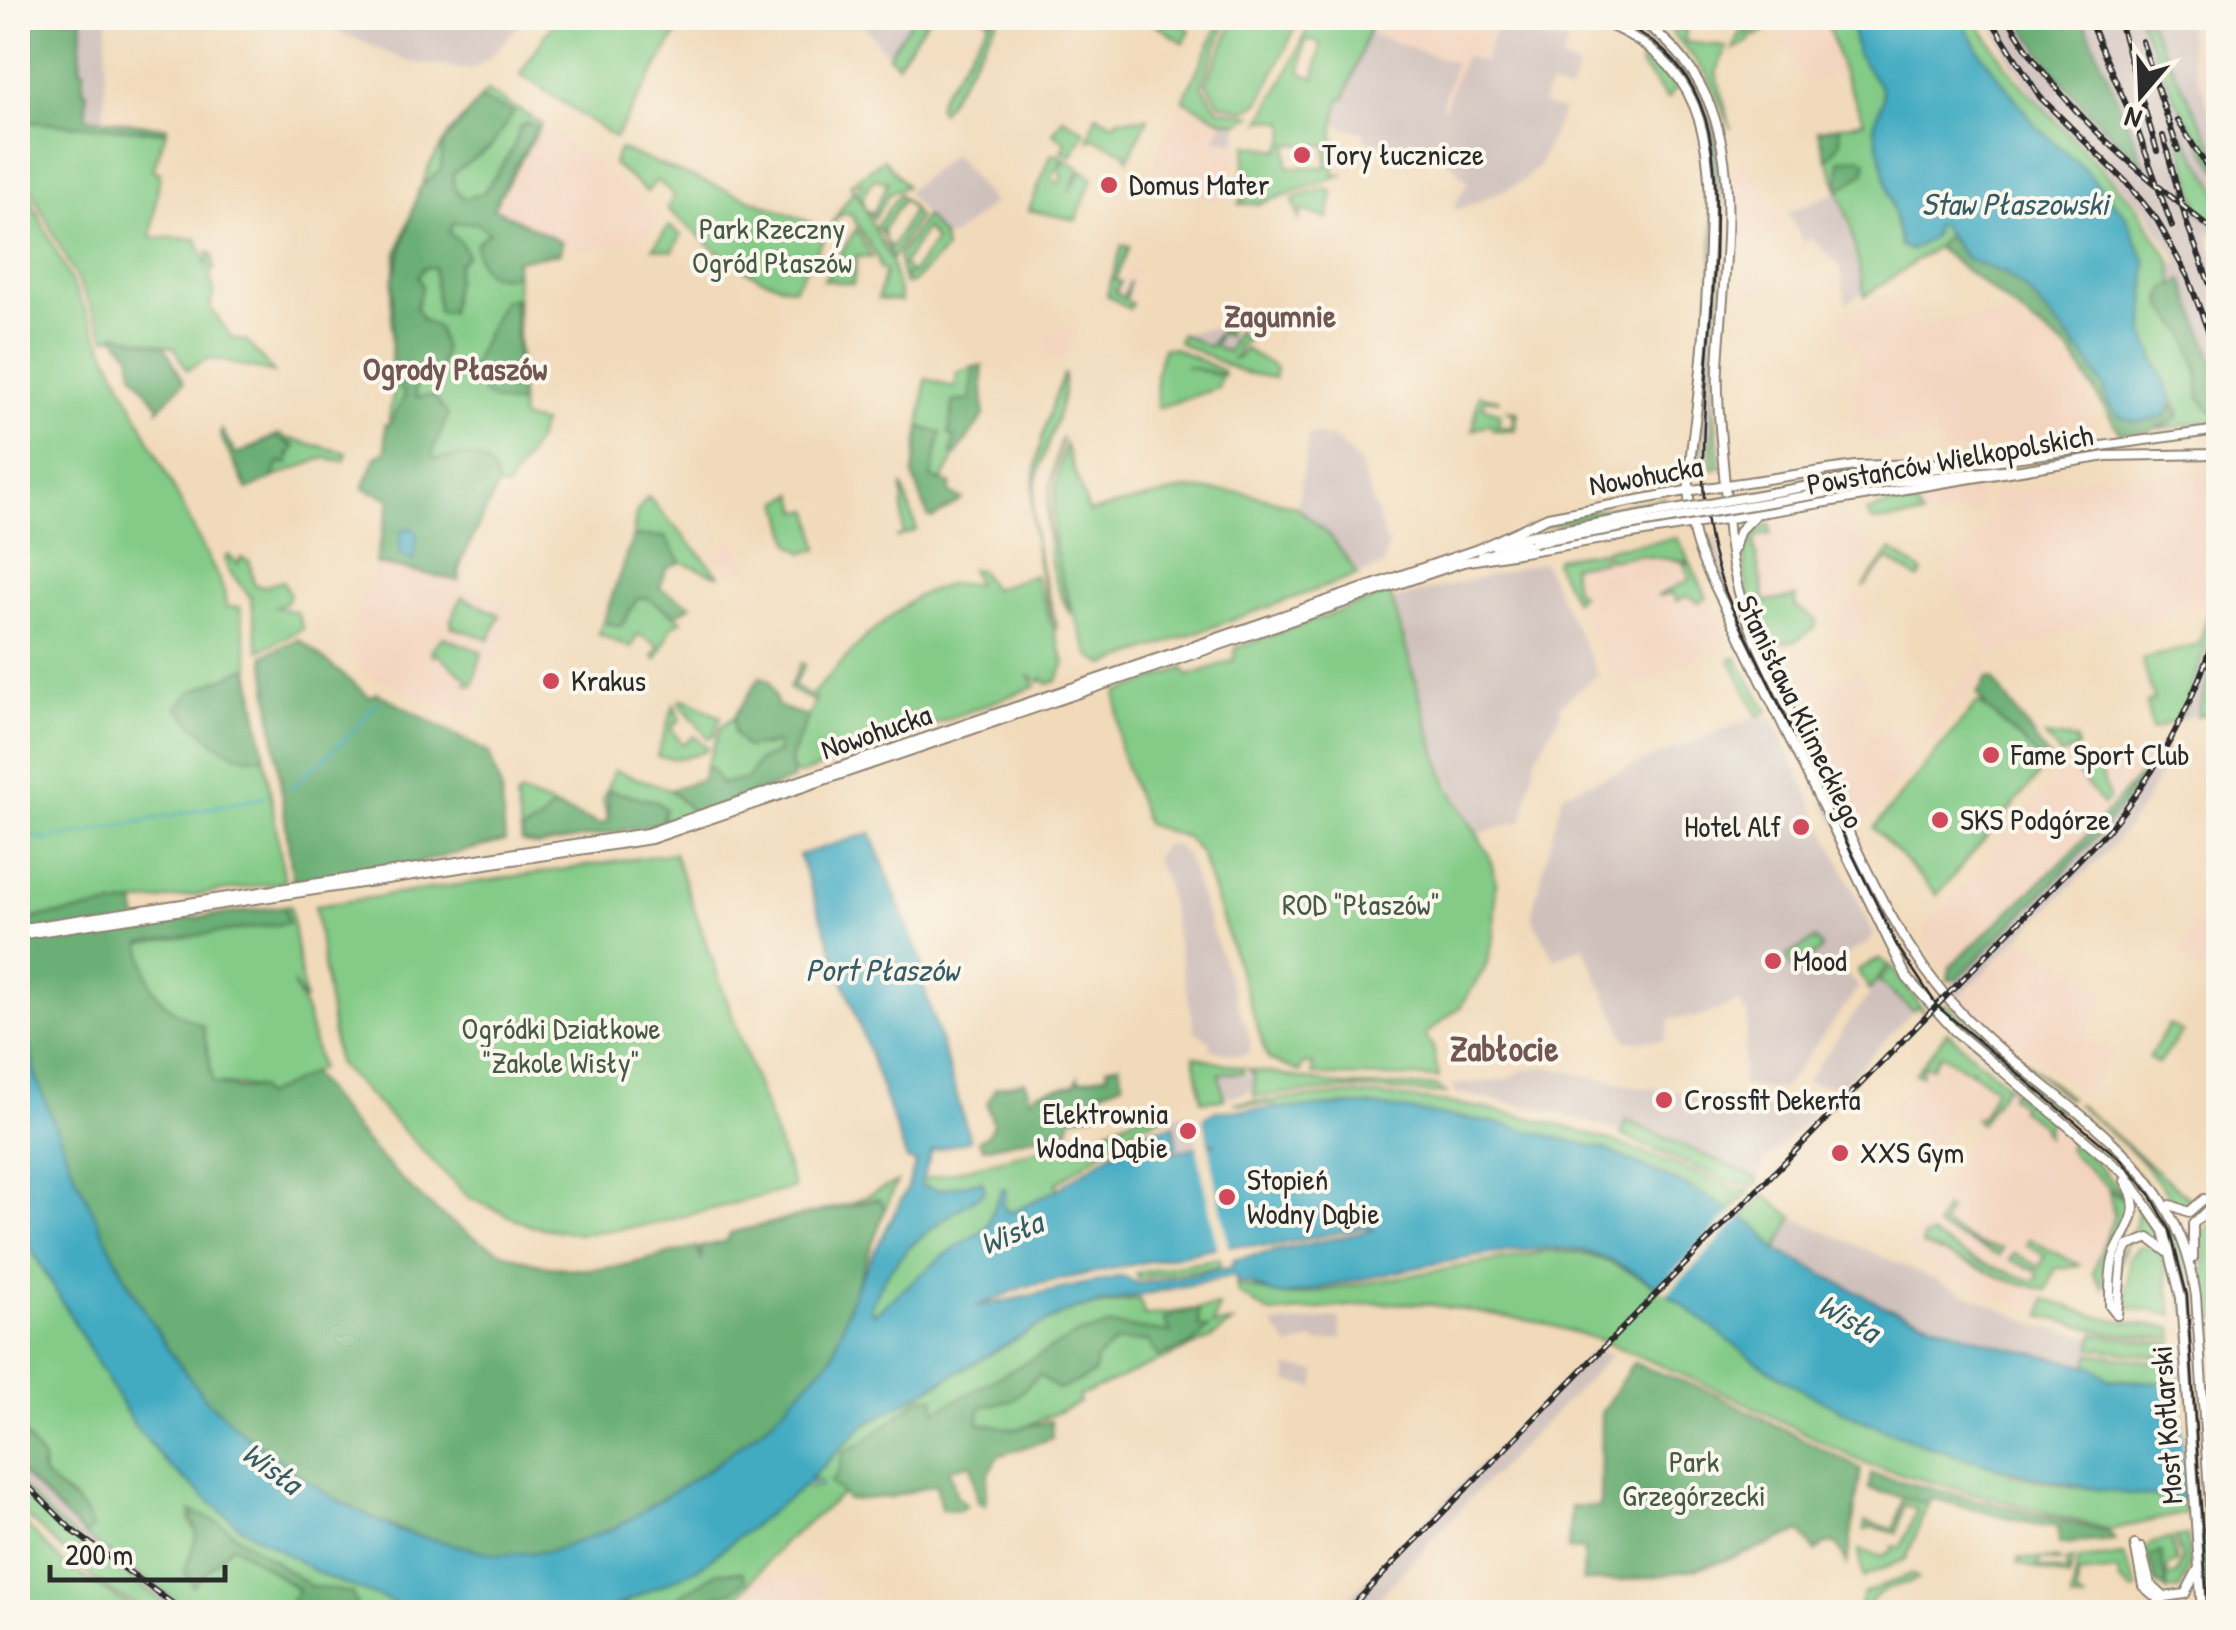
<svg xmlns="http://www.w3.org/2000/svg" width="2236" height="1630" font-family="'Patrick Hand',sans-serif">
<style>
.built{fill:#f3d4bf}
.industrial{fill:#cfc0bb}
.green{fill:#83cb87;stroke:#577b59;stroke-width:2.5;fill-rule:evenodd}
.forest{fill:#6aaf74;stroke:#4a6d50;stroke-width:2.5}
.sand{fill:#eeda9e;stroke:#8c8264;stroke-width:2.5}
.water{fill:#42abc2;stroke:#366b76;stroke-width:2.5;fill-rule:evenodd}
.pier{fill:#f1daba}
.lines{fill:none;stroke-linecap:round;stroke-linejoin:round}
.stream{stroke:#42abc2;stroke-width:2.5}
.major-casing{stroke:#8e8272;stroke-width:12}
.major{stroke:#fff;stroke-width:8}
.tram{stroke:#2b2b2b;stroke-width:2.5}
.rail-casing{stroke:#2b2b2b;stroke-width:6}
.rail{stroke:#fbf7ec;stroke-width:2.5;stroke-dasharray:8;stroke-linecap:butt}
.major-bridge-casing{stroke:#8e8272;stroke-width:12;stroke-linecap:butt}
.major-bridge{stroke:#fff;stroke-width:8}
.poi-dot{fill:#d1495b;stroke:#fbf7ec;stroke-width:4}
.labels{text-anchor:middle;stroke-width:8;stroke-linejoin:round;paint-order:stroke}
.poi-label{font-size:30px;fill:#2b2b2b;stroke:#fbf7ec;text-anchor:start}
.park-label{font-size:30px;fill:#455b47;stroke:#fbf7ec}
.street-label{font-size:30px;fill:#2b2b2b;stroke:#fbf7ec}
.water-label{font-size:32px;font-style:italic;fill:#345e67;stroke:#fbf7ec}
.neighbourhood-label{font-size:32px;font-weight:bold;fill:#715753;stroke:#fbf7ec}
.quarter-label{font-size:35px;font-weight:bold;fill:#715753;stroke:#fbf7ec}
</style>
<rect width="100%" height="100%" fill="#fbf7ec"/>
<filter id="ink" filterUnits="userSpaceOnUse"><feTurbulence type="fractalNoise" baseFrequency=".01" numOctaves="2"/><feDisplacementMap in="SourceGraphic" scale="20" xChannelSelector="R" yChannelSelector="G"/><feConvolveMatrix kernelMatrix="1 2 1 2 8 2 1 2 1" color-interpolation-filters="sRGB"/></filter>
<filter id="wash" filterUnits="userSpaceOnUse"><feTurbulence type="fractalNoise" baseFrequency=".0048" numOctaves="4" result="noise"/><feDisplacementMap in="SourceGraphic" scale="40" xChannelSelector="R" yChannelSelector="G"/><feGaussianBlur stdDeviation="2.25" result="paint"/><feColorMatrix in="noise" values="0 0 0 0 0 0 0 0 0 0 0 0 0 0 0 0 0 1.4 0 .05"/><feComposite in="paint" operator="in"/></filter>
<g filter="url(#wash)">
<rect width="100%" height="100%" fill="#f1daba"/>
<g class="built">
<path d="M1373 18H1500L1484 63 1464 56 1446 109 1440 107 1455 63 1367 33Z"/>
<path d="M1826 18 1842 71 1808 85 1776 35 1800 25V20Z"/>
<path d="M2199 49 2218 107V137L2189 52Z"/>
<path d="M1183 100 1222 120 1215 139 1240 144 1231 203 1191 195 1147 175Z"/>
<path d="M542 124 611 175 662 219 659 224 640 240 579 250 492 208Z"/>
<path d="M1745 157 1783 226 1782 231 1742 244 1735 161Z"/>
<path d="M1756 249 1770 291 1744 297 1746 256Z"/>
<path d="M1127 268 1139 269 1131 302 1115 292Z"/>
<path d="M1906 290 1912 325 2020 313 2062 345 2091 400 2096 430 1935 455 1943 441 1871 440 1865 427 1850 423 1861 357 1837 320 1880 295Z"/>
<path d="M1075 325 1064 360 1059 363 1040 338Z"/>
<path d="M2111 474H2218V555L2211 603 2131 627 2118 609 2110 611 2099 623 1992 655 1950 576 1992 513V492Z"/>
<path d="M1972 490 1980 492 1979 512 1922 517 1912 498Z"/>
<path d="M1843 514 1875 547 1815 628 1795 641 1774 644 1770 642 1749 536 1753 529Z"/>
<path d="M735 537 751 567 731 574 711 558Z"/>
<path d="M1677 538 1730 644 1620 692 1555 563 1562 556Z"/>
<path d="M375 563 459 581 517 606 474 720 380 681 360 669 349 653 348 642Z"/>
<path d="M1858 594 1868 619 1847 644 1832 624Z"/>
<path d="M1808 650 1813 657 1805 664 1824 684 1840 681 1856 670 1874 692 1854 707 1864 731 1856 741 1862 744 1888 720 1917 757 1858 831 1794 692 1788 688 1785 674Z"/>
<path d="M1981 657 1988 669 1922 750 1915 739Z"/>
<path d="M2160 745 2113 810 1945 970 1925 943 1924 930 2055 777 2071 767Z"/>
<path d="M2205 907 2218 913V1017L2198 1003 2213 977 2177 957Z"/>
<path d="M2019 938 2110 990 2085 1037 2113 1053 2086 1097 1958 998Z"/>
<path d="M1945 1034 2054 1124 2123 1202 2100 1273 2068 1262 2055 1269 2044 1294 2042 1314 1934 1270 1903 1249 1980 1124 1956 1112 1933 1156 1902 1135 1905 1127 1887 1115Z"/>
<path d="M760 1573 816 1576 817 1583 825 1586 818 1612H778L763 1609V1603L740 1600Z"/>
</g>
<g class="industrial">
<path d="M82 18H107L104 120 86 118 87 93 83 92 84 71 80 70Z"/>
<path d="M324 18H526L487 60 471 70 409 62 321 24Z"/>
<path d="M858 18H913L888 55Z"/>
<path d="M1500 18H1561L1552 38 1569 44 1561 60 1578 69 1569 93 1549 86 1542 104 1563 111 1538 167 1520 183 1458 210 1453 208 1468 182 1433 145 1410 139 1406 155 1388 151 1389 145 1365 140V133L1337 125 1340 98 1346 97 1367 33 1455 63 1441 106 1445 108 1464 56 1484 62Z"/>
<path d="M1609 18 1630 21 1674 55 1712 118 1722 172 1708 470 1702 471 1716 183 1710 134 1696 96 1674 64 1645 38Z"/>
<path d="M1989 18H2188L2190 53 2218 137V239L2206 230 2218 270V380L2183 281 2174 283 2171 271 2178 260 2144 208 2038 100 2010 61Z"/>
<path d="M1224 118 1239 123 1236 143 1214 139Z"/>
<path d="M953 154 993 203 952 237 943 238 906 192Z"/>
<path d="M1839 191 1864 291 1846 304 1840 266 1812 239 1803 242 1788 212Z"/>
<path d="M1211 328 1233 337 1229 352 1214 348 1218 335 1209 347 1181 334Z"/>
<path d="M1309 434 1334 438 1359 463 1388 547 1383 566 1358 575 1331 537 1297 507Z"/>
<path d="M1716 536 1735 604 1892 926 1887 929 1733 614 1714 562 1709 538Z"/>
<path d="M1543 562 1598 674 1559 706 1561 713 1536 756 1523 820 1477 835 1437 755 1392 600Z"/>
<path d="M2218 606V647L2196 714 2184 720 2180 718Z"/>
<path d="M1758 716 1772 717 1874 935 1869 942 1834 962 1859 987 1782 1090 1741 1085 1748 1016 1739 1002 1700 1017 1670 1019 1665 1040 1627 1041 1583 946 1555 959 1531 916 1563 793Z"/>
<path d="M2160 745 2163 751 2174 747 2141 809 2112 846 1958 998 1951 988 1953 981 2113 818 2143 778Z"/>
<path d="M1165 844 1177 846 1186 856 1250 1040V1051L1243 1056 1210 1049 1211 1042 1195 1031 1165 880 1154 857Z"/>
<path d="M1879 981 1913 1011 1841 1086 1805 1083Z"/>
<path d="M1548 1067 1638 1087 1821 1106 1764 1163 1758 1179 1627 1120 1622 1132 1543 1109 1455 1093 1454 1085 1509 1079 1521 1071Z"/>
<path d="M1220 1071 1253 1074V1091L1224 1098Z"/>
<path d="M1191 1112 1198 1147 1163 1154 1178 1147 1172 1115Z"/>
<path d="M1793 1217 2039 1326 2093 1337 2087 1365 1998 1345 1886 1307 1777 1250Z"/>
<path d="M1339 1317 1342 1339 1316 1343 1315 1339 1289 1347 1273 1325Z"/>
<path d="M1593 1350 1612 1355 1470 1498 1366 1612H1335Z"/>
<path d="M1288 1367 1316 1371 1315 1387 1287 1382Z"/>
<path d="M18 1470 85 1536 192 1612H177L53 1520 18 1483Z"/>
</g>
<g class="green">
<path d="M18 18H82L80 69 84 70 83 91 87 92 85 124 166 132 153 170 160 173 151 237 197 239 207 267 208 252 213 254 214 270 209 273 214 290 210 307 232 338 246 341 274 373 209 358 187 370 175 348 117 334 107 339 18 163Z"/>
<path d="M557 18H686L615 138 520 74Z"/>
<path d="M913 18H928L897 64 888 55Z"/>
<path d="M985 18H999L941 112 937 106 942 94 990 21Z"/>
<path d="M1146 18H1173L1190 30 1184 43Z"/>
<path d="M1222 18H1229L1201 84 1218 109 1253 115 1239 123 1222 120 1183 100Z"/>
<path d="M1236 18H1300L1260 102 1246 110 1220 104 1206 82Z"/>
<path d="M1311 18H1373L1345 98H1340L1334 126V175H1344L1259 204H1239L1250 189 1241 194 1247 145 1280 150 1286 138 1285 122 1266 119 1261 122C1278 86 1298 59 1311 18ZM1312 40 1321 45 1315 78 1301 73 1305 42ZM1288 144 1327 145 1326 167H1288Z"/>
<path d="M1602 18C1621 18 1641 34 1655 46 1683 69 1702 101 1711 136 1719 169 1715 202 1714 236 1711 315 1702 395 1699 471L1694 473C1695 452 1700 433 1703 412 1709 356 1711 300 1713 244 1716 141 1710 61 1602 18Z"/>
<path d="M1624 18C1757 61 1719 264 1714 368 1713 401 1717 434 1720 467L1711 469C1713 400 1717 328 1719 256 1721 214 1727 168 1715 126 1701 78 1668 42 1624 18Z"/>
<path d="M1660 18 1686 30 1685 42 1727 47 1716 73 1731 129 1708 76Z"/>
<path d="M1745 18H1750L1746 36 1751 22 1761 25 1764 18H1769L1765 31 1756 37 1753 33 1750 41 1734 50Z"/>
<path d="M1826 18H1874L1894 81 1874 126 1927 224 1941 225 1947 235 1936 247 1865 296 1850 224 1818 131 1864 121 1842 71Z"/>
<path d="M1954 18H1974L2018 81 2136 205 2172 263 2174 283 2161 297C2165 313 2174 316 2183 329 2199 355 2195 385 2211 411L2218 412V420L2159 429 2180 414 2043 138Z"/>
<path d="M2139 18H2147L2218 155V170L2176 100Z"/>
<path d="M1643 55 1677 87 1667 99 1640 64Z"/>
<path d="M487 91 542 124 493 208 562 242 560 253 516 260 521 419 542 423 536 442 506 489 498 486C481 509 459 553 459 581L375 563 391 499 389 417 394 391 391 301 397 253 429 166 450 133Z"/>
<path d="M1096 115 1115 124 1118 119 1148 118 1128 159 1124 152 1094 138 1088 140Z"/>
<path d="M1063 118 1085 131 1071 156 1062 152 1066 142 1053 133Z"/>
<path d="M2177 126 2218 190V226L2199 210Z"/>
<path d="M619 149 812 223 813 230 823 234 821 240 853 191 851 185 852 184 891 261 901 301 878 299 885 271 880 269 878 259 850 213 838 216 794 288C742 279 706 242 667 208L674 195 657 180 647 192 613 164Z"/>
<path d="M1057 154 1063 158 1052 177 1056 184 1062 180 1060 170 1065 159 1080 169 1069 192 1082 170 1093 178 1076 220 1029 210 1051 155Z"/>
<path d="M884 159 906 186 889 194 874 218 865 209 873 213 888 182 874 179 863 196 864 207 857 192 862 183H852Z"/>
<path d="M18 174 224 590 226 607H240L285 882 27 919 18 537Z"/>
<path d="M1324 188 1333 192 1328 219 1302 210 1299 219 1293 199Z"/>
<path d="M899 194 918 217 892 259 886 242 892 247 913 209 903 199 883 230 885 239 877 226Z"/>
<path d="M925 216 943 238 945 250 912 283 904 284 907 274 903 278 898 257ZM926 228 935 241 911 274 903 264Z"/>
<path d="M669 226 681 235 673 251 653 248Z"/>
<path d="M856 229 872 258 857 256 853 284 824 280Z"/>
<path d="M1122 245 1129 247 1115 280 1121 282 1115 292 1123 297 1130 281 1125 299 1132 304 1129 309 1107 295Z"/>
<path d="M1239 324 1237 334 1248 339 1238 346 1237 356 1231 360 1240 357 1243 348 1276 368 1274 378 1241 372 1178 342 1181 334 1209 347 1221 329 1229 331 1228 336 1219 333 1214 347 1228 352Z"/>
<path d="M1163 348H1174L1223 371 1224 375 1185 366 1221 376 1218 388 1157 408 1156 374Z"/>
<path d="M974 367 970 400 953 402 949 435 955 437 951 453 955 456 942 481 931 478 941 433 920 427 926 379 955 388 957 373Z"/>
<path d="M1064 373C1067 410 1039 454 1034 493 1028 543 1048 583 1057 630 1022 529 1025 472 1064 373Z"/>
<path d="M1479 395 1501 400 1485 399 1483 407 1500 413 1498 426 1512 428 1514 414 1506 410 1518 412 1515 431 1493 430 1491 424 1473 430Z"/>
<path d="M279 434 286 438 347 453 344 461 324 458 272 478 275 472 258 452 271 463 287 464 294 445 276 437 248 449Z"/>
<path d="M1062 436 1050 490 1049 528 1071 615C1037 558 1045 497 1062 436Z"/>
<path d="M1065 444 1089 512 1186 489 1247 493 1297 507 1331 537 1358 575 1105 665 1090 656C1059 574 1040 537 1065 444Z"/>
<path d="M902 485 917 530 895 538 903 534Z"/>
<path d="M795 494 799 511 811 510 819 549 804 553 791 544 780 501Z"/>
<path d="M648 497 720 576 681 562 665 537 633 536 636 513Z"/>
<path d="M1665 498 1666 504 1523 530 1551 519Z"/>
<path d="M1912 498 1922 517 1873 522 1866 512Z"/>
<path d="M1770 524 1771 534 1758 536 1754 543 1765 602 1796 597 1795 606 1817 620 1815 628 1795 641 1774 644C1751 624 1734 557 1752 531Z"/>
<path d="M1677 538 1690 562 1636 555 1608 560 1605 549Z"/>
<path d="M2218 544V606L2206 648 2182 714 2174 722 2152 730 2146 703 2154 700 2142 659 2199 645 2211 603Z"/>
<path d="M1891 550 1923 572 1918 579 1888 559 1863 588Z"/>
<path d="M1602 551 1603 561 1571 566 1574 590 1581 594 1574 600 1555 563 1557 558Z"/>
<path d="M228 555 238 564 241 558 250 562 254 584 262 587 283 581 290 595 286 602 275 607 297 612 303 629 259 651 251 598 229 571 225 559Z"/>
<path d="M1683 563 1691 564 1707 598 1699 602 1687 596 1676 601 1672 593 1657 596 1690 579Z"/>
<path d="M970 569 979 570 992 589 1035 575 1065 663 1057 681 1047 684 1043 678 1041 682 1029 675 1036 686 800 775 793 773 790 760 817 696 813 701 789 689 801 663 805 665 793 686 810 696 867 636 915 597 949 584H977Z"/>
<path d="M1390 593 1437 755 1449 787 1488 853 1496 880 1494 939 1485 968 1461 1006 1425 1035 1433 1047 1439 1078 1326 1076 1312 1074 1313 1064H1303L1300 1072 1268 1059 1201 854 1186 837 1146 824 1119 747 1117 693 1184 668 1188 676 1234 660 1236 648Z"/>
<path d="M462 597 500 615 490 639 452 627 451 619Z"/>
<path d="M646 598 682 620 672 627 657 659 653 657 659 646 638 634 631 648 598 634 603 622 621 626 637 599Z"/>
<path d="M443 637 482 652 473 685 466 684 468 679 436 653 432 656 431 649Z"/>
<path d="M2218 647 2214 700 2218 711 2197 716Z"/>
<path d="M1736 657 1768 711 1758 716 1730 659Z"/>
<path d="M682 699C701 703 704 711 721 717L713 737 708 738 679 702Z"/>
<path d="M1978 702 2045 759 2037 777 1937 895 1874 828Z"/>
<path d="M674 705 680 719 671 729 683 744 694 736 708 748C699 757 672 761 657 756Z"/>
<path d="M734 717V733L762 747 777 743 778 753 758 761 748 779 720 784 711 768 705 769 721 727Z"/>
<path d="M2045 736 2076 740 2078 747 2061 756Z"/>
<path d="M2096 760 2109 798 2103 805 2076 771Z"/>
<path d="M614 770 670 790 695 814 538 846 522 842 516 798 521 794 599 824 608 822 603 799Z"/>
<path d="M674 853 794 1188 650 1225 580 1234 531 1226 468 1197 337 1063 315 906Z"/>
<path d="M290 905 305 1002 293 983 307 1015 320 1068 272 1095 263 1097 258 1087 213 1083 203 1027C158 1005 149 993 141 943L288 923 285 906Z"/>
<path d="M1815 939 1822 947 1820 952 1792 969 1787 956Z"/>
<path d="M1880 959 1888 964 1870 990 1857 970Z"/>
<path d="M1891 966 1926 1014 1919 1007 1913 1011 1879 981Z"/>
<path d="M1946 1004 2025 1073 2022 1078 2060 1109 2057 1112 1939 1012Z"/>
<path d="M1967 1013 2070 1098 2068 1099Z"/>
<path d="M2169 1024 2182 1032 2158 1064 2149 1058Z"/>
<path d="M1947 1032 2012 1089 2006 1086 1980 1124 1975 1119 1984 1114 1995 1087 1972 1072 1973 1066 1970 1071 1940 1054 1932 1067 1923 1066 1921 1075 1915 1074Z"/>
<path d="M1194 1056 1243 1068V1073H1219L1224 1099 1202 1101Z"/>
<path d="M1248 1069 1345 1086H1435L1448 1094 1354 1089 1254 1096V1074Z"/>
<path d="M2014 1090 2051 1121 2046 1127 2047 1138 2040 1123 2019 1109 2022 1105 2010 1095Z"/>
<path d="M1355 1094C1501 1102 1603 1131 1736 1190H1751L1730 1211 1604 1149 1353 1105 1275 1110V1105L1234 1103Z"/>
<path d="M2076 1103 2195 1203 2188 1208 2176 1204 2142 1161Z"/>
<path d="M2068 1108C2140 1169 2183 1213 2194 1312L2185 1311C2178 1242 2154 1195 2102 1148L2104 1144 2065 1112Z"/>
<path d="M1168 1110 1170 1116 1141 1124 1056 1184 1058 1189 1009 1213 1003 1206 1006 1191 1002 1189 986 1228 942 1257 874 1315 870 1309C890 1250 937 1225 985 1191L981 1181 938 1190 920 1185 922 1180 1100 1133 1142 1114Z"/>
<path d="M1626 1120 1758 1179 1756 1185 1731 1183 1621 1135Z"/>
<path d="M2072 1139 2126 1196 2110 1189 2072 1154 2068 1147Z"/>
<path d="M897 1182 885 1209 875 1199 730 1233 850 1204Z"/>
<path d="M2109 1191 2127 1200C2130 1225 2114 1232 2107 1254 2104 1264 2104 1277 2103 1288L2093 1273 2114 1215Z"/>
<path d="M1764 1195 1793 1217 1777 1250 1762 1231 1742 1218Z"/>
<path d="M2138 1204 2157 1238 2140 1235 2125 1245 2113 1291 2118 1254 2135 1227Z"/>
<path d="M1944 1208 1949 1210 1942 1224 1978 1244 2002 1249 1999 1256 1936 1227Z"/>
<path d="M2216 1219 2215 1224 2208 1225 2214 1226 2218 1221V1319H2207L2203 1232Z"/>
<path d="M18 1226 134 1425 363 1590 399 1605 393 1612H359L352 1593 310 1586 219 1523 192 1512 190 1521 197 1534 185 1572 193 1585 232 1544 298 1590 306 1612H192L85 1536 92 1529C86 1519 80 1507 72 1498 59 1485 40 1486 43 1461L18 1426Z"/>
<path d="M1931 1235 1973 1260 2032 1281 2038 1278 2037 1271 2010 1260 2014 1253 2039 1267 2045 1256 2026 1245 2029 1239 2079 1265 2055 1269 2047 1290 2010 1281 1922 1245 1924 1237Z"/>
<path d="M2139 1247H2151L2163 1256 2173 1315 2127 1307 2129 1258Z"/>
<path d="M1543 1252C1557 1252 1575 1251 1588 1255 1681 1284 1748 1363 1833 1406 1933 1458 2071 1490 2183 1500L2187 1513 2110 1530 1868 1465 1723 1392 1603 1341 1543 1323 1427 1304 1379 1303 1271 1314 1238 1293 1236 1285 1288 1297Z"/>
<path d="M1219 1258 1220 1267 1138 1279 1136 1273Z"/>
<path d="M1140 1299 1144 1316 1219 1306 1213 1325 1232 1323 1211 1339 1079 1396V1403L1008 1434 853 1485 783 1543 726 1612H603L697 1569 802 1487H821V1481H808L863 1426 1049 1321 1075 1309Z"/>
<path d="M2045 1299 2102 1318 2172 1328 2174 1340 2106 1332 2042 1316Z"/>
<path d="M2094 1334 2175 1345 2176 1359 2091 1348Z"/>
<path d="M2090 1353 2177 1365 2178 1383 2108 1379 2088 1364Z"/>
<path d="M18 1483 53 1520 177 1612C110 1613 66 1548 18 1510Z"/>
<path d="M1903 1497 1928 1504 1906 1559 1863 1578 1859 1550 1881 1556 1891 1552 1893 1546 1901 1548 1917 1508 1904 1505 1897 1533 1872 1527 1865 1530V1522L1894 1529Z"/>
<path d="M18 1517 65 1565 139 1612H18Z"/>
<path d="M2187 1535 2189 1566 2180 1589 2167 1591V1576L2144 1552 2150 1544 2171 1538 2177 1562 2168 1566 2167 1575 2176 1576 2182 1561 2175 1537Z"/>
<path d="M2209 1535 2214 1612H2206L2200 1536Z"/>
<path d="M2123 1555 2138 1589 2133 1592 2120 1581 2118 1571 2078 1575 2077 1596 2087 1601 2071 1600 2079 1559Z"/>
<path d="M2017 1558 2059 1559 2060 1562 2042 1559 2036 1566 2068 1573 2065 1561 2074 1559 2069 1578 2017 1563 2021 1560Z"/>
<path d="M1911 1574 1918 1579C1901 1587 1877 1586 1869 1606L1859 1608 1863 1594Z"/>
</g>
<g class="forest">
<path d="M33 18H82L80 69 84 70 83 91 87 92 86 118 167 127 166 132 18 121V70L32 59Z"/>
<path d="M2020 18H2083L2146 167C2095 122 2053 77 2020 18Z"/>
<path d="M480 100 514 112 491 147 453 173 454 188 464 199 483 193C497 172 515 151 520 127L527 123 537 127 493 208 562 242 560 253 516 260 515 275C488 280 476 271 476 243L489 232 476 223H453L449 233 461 242 467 256 458 264 450 312 438 313 434 267 424 268 418 276 422 286 416 308 422 319 438 328 444 350 438 379 419 382 415 387 416 397 433 396 448 415 433 451 434 459C459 455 492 450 498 486L459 566V581L375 563 391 499 363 488 376 457 386 450 385 424 389 425 405 396 391 372 393 279 419 189 441 169 443 144Z"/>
<path d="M1838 126C1845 143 1835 149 1827 160L1818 131Z"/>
<path d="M1859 157 1866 161 1865 172 1839 191 1840 160Z"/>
<path d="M1947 235 1966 259 2006 274 2026 290 2087 359 2105 388 2108 404 2119 416 2171 411 2173 401 2178 418 2148 432 2120 433 2071 353 1936 247Z"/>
<path d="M2183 280 2214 362 2218 412 2211 411 2199 397V371L2185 333 2163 307 2165 289Z"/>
<path d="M514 298 520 404C491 406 480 395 471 367L502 301Z"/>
<path d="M117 334 164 346 184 382 157 411 159 406 133 372 130 353 114 336Z"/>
<path d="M982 366 984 416 955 456 951 453 955 438 949 435 953 402 970 400 974 367Z"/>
<path d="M920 427 941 433 931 478 951 484 949 493 962 499 933 518 928 516 913 475Z"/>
<path d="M222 430 236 455 276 437 295 447 288 454 289 464 280 462 272 478 248 490 220 436Z"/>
<path d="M633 536 665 537 681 562 666 569 660 588 691 605 676 615 646 598 637 599 621 626 603 622Z"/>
<path d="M299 639 370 697 377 693 489 753 501 790 505 841 414 864 293 881 264 655Z"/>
<path d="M249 667 265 757C228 762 202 733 177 707L193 691Z"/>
<path d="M760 677 769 681 778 706 807 717 790 760 793 780 695 814 670 790 702 779 705 769 711 768 721 784 747 779 758 761 778 753 776 743 746 748 734 733V717Z"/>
<path d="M1987 678 1993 679 2050 760 2038 773 2031 769 2037 755 1988 710 1977 694Z"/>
<path d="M2139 776 2143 778C2089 852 2022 914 1958 979L1948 980 1950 967 2070 854Z"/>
<path d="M608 790 656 801 665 809 661 824 538 846 522 842V832L539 822 553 807 599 824 608 822Z"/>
<path d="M135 903 138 925 285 906 288 923 141 943C150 996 156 1004 203 1026L213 1083 239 1089 258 1087 264 1096 311 1073C378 1161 469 1274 591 1269 626 1268 664 1254 697 1247L702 1261 701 1247 727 1241 730 1233 879 1199 885 1209C874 1242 860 1274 848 1307 843 1323 840 1343 831 1357 805 1400 726 1457 684 1486 643 1513 598 1542 549 1552 441 1574 271 1477 203 1396 157 1341 125 1278 94 1215 65 1155 28 1085 23 1017 20 985 25 950 27 919Z"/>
<path d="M1120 1064 1123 1083 1099 1092 1097 1113 1071 1117 1069 1129 983 1148 978 1141 988 1135 993 1123 987 1104 995 1088 1025 1081 1030 1099 1035 1093 1075 1084 1078 1077 1079 1081 1108 1074 1107 1067Z"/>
<path d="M1198 1309 1199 1326 1208 1328 1194 1344 1159 1357 1148 1341 1116 1342 1096 1359 1094 1374 1059 1390 1039 1375 1013 1400 981 1407 978 1423 1015 1429 1051 1421 1052 1438 998 1456 988 1474 985 1505 978 1502 971 1463 950 1469 956 1495 966 1505 960 1510 941 1509 936 1484 891 1497 848 1500 830 1482 839 1472 843 1452 861 1444 922 1397H934L936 1411 1078 1334 1112 1325 1171 1333 1164 1318Z"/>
<path d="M1633 1363 1716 1394 1861 1469 1847 1564 1836 1543H1827L1815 1552 1801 1531C1732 1563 1660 1583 1583 1581L1584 1550 1568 1549 1571 1506 1600 1507 1601 1413Z"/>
<path d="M18 1426 43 1461 41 1470C56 1495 85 1498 92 1529L85 1536 18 1470Z"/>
<path d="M1871 1474 2109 1532 2115 1540 2059 1544 2058 1526H2041L1930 1498 1928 1504 1869 1489Z"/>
<path d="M191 1511 219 1523 310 1586 352 1593 359 1612H306L290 1603 298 1589 233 1545 193 1586 185 1572 197 1535Z"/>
<path d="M2161 1552 2167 1591 2156 1583 2148 1556Z"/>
<path d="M718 1572H743L746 1580 734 1591 703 1600 698 1612H624L622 1605 638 1608 676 1598Z"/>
</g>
<path class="sand" d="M2010 1467 2080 1484 2079 1488 2009 1474Z"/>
<g class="water">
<path d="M1850 18H1961L1981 53 2036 126 2084 169 2125 215 2146 262 2145 336 2173 401 2164 417 2137 422 2119 416 2108 404 2105 388 2087 359 2026 290 2006 274 1966 259 1941 225H1935L1933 237 1911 250 1901 246 1874 126 1883 98 1881 88 1857 54Z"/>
<path d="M410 527 418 534 413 561 400 554 401 531Z"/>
<path d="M18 537 27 919 23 1017 37 1080 72 1168 131 1289 170 1352 205 1398 241 1432 331 1497 398 1531 499 1555 552 1551 617 1527 712 1467 770 1422 832 1357 854 1291 907 1189 916 1162 907 1160 799 855 871 833 922 963 923 984 970 1140 932 1151 920 1185 938 1190 982 1181 985 1191C937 1225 890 1250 870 1309L874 1314 942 1257 986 1228 1002 1189 1006 1190 1003 1206 1009 1213 1058 1189 1142 1132 1174 1125 1178 1147 1163 1154 1214 1144 1208 1141 1204 1118 1216 1111 1369 1105 1492 1122 1604 1149 1695 1190 1755 1225 1777 1250 1886 1307 1998 1345 2094 1367 2109 1380 2218 1385V1499C2080 1502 1882 1445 1766 1368 1706 1328 1660 1276 1590 1253 1532 1234 1352 1284 1287 1295 1269 1298 1254 1280 1237 1283L1235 1275 1075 1309 1048 1321 863 1426 799 1490 697 1569 603 1612H419L324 1576 239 1526 169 1466 134 1425 18 1226ZM1366 1227 1373 1230 1233 1260V1267L1139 1284 1122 1276 976 1307 1023 1287 1228 1245 1272 1246Z"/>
</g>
<g class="pier">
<path d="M1203 1114 1229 1250 1218 1253 1196 1142 1203 1141Z"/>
<path d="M1736 1208 1739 1211 1735 1217 1741 1211 1745 1214 1667 1294 1657 1289Z"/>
<path d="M2179 1379 2210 1380 2218 1504 2187 1505Z"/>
</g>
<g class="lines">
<g class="stream">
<path d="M289 790 349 736 377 702"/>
<path d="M18 832 46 840 265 797"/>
<path d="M805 1483 821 1484"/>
</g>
</g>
</g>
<g filter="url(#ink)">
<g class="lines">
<defs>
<g id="major">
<path d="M1591 18C1705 58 1713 138 1709 245 1707 296 1704 346 1698 397 1691 458 1678 509 1706 568L1907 978 1955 1031 2125 1174 2164 1231 2181 1298 2202 1612"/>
<path d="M1637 18C1760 98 1724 241 1718 367 1716 412 1724 458 1726 503"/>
<path d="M1882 473 1961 466"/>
<path d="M1883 483 2012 469"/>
<path d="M1727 517C1729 547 1734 578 1743 607 1759 656 1788 705 1810 751 1852 836 1888 931 1951 1002 2041 1104 2177 1146 2196 1296L2217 1612"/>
<path d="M1494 545 1528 536"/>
<path d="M1733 551 1740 530 1753 517"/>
<path d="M1482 556 1534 542"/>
<path d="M18 929 647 833 1478 549 1548 517 1686 491 1855 466 1985 462 2218 430"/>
<path d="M18 935 651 839 1463 562 2106 456 2218 454"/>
<path d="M2171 1205 2189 1212 2204 1199"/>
<path d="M2193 1258V1224L2213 1205"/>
<path d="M2117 1315 2110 1306C2110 1290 2109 1264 2117 1249 2130 1223 2143 1210 2125 1181"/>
<path d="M2117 1315 2122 1259 2128 1246 2149 1238 2169 1253"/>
<path d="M2135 1545 2143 1586 2173 1612"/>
<path d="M2141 1548 2150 1584 2164 1597 2185 1594 2197 1571"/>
</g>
</defs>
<use href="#major" class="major-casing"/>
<use href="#major" class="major"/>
<path class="tram" d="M1612 18C1720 66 1718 156 1715 258 1712 329 1702 400 1703 471 1703 517 1713 564 1731 605L1896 944 1938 1007 2121 1160 2150 1194 2170 1230 2187 1295 2208 1612"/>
<defs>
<g id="rail">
<path d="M1990 18 2040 97 2126 182 2157 220 2188 277 2218 358"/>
<path d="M2008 18C2060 111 2136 169 2218 234"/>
<path d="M2088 18 2137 129 2172 226"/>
<path d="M2118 18 2157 151"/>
<path d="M2142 41 2178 150"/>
<path d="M2178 121 2218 184"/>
<path d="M2163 136 2187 224 2218 306"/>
<path d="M18 1476 73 1531 184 1612"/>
<path d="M1346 1612 2108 830C2160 769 2197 699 2218 622"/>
</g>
</defs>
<use href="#rail" class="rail-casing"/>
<use href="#rail" class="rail"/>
<defs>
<g id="major-bridge">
<path d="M1528 536 1882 473"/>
<path d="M1534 542 1883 483"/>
</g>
</defs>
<use href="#major-bridge" class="major-bridge-casing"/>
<use href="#major-bridge" class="major-bridge"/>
</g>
</g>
<g class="poi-dot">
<circle cx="1302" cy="155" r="10"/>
<circle cx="1109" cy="185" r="10"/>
<circle cx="551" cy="681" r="10"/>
<circle cx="1991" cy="755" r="10"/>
<circle cx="1940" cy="820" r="10"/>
<circle cx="1801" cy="827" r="10"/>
<circle cx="1773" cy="961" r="10"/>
<circle cx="1664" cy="1100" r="10"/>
<circle cx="1188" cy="1131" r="10"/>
<circle cx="1840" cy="1153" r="10"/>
<circle cx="1227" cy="1197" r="10"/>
</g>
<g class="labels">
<g class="poi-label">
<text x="1322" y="165">Tory łucznicze</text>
<text x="1129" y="195">Domus Mater</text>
<text x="571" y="691">Krakus</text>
<text x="2011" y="765">Fame Sport Club</text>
<text x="1960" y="830">SKS Podgórze</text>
<text x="1781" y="837" text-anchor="end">Hotel Alf</text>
<text x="1793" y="971">Mood</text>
<text x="1684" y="1110">Crossfit Dekerta</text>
<text x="1168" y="1124" text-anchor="end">Elektrownia<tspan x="1168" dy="34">Wodna Dąbie</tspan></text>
<text x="1860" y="1163">XXS Gym</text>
<text x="1247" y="1190">Stopień<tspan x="1247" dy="34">Wodny Dąbie</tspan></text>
</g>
<g class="park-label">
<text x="772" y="239">Park Rzeczny<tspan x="772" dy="34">Ogród Płaszów</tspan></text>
<text x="1361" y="915">ROD "Płaszów"</text>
<text x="561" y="1039">Ogródki Działkowe<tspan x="561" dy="34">"Zakole Wisły"</tspan></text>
<text x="1694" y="1472">Park<tspan x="1694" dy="34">Grzegórzecki</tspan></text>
</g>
<g class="street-label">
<text transform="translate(1950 460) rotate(-10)" y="10">Powstańców Wielkopolskich</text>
<text transform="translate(1646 476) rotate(-10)" y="10">Nowohucka</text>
<text transform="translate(1800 712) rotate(64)" y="10">Stanisława Klimeckiego</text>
<text transform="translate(876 732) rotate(-19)" y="10">Nowohucka</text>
<text transform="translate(2167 1425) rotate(-94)" y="10">Most Kotlarski</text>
</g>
<g class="water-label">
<text x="2015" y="215">Staw Płaszowski</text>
<text x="882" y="981">Port Płaszów</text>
<text transform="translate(1011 1233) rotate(-23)" y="11">Wisła</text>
<text transform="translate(1849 1318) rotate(30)" y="11">Wisła</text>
<text transform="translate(272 1468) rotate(36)" y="11">Wisła</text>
</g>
<g class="neighbourhood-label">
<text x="1280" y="327">Zagumnie</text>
<text x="455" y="380">Ogrody Płaszów</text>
</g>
<g class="quarter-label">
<text x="1504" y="1061">Zabłocie</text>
</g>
</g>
<rect width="2236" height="1630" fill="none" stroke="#fbf7ec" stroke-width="60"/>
<g transform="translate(2141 95) rotate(199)" stroke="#fbf7ec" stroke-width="8" paint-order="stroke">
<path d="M0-8L18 38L0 25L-18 38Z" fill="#2b2b2b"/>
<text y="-15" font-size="28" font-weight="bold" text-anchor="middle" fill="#2b2b2b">N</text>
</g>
<path d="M50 1565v15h175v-15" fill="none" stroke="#2b2b2b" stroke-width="5"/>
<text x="65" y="1565" font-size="30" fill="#2b2b2b" stroke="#fbf7ec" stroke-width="8" paint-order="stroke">200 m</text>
</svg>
